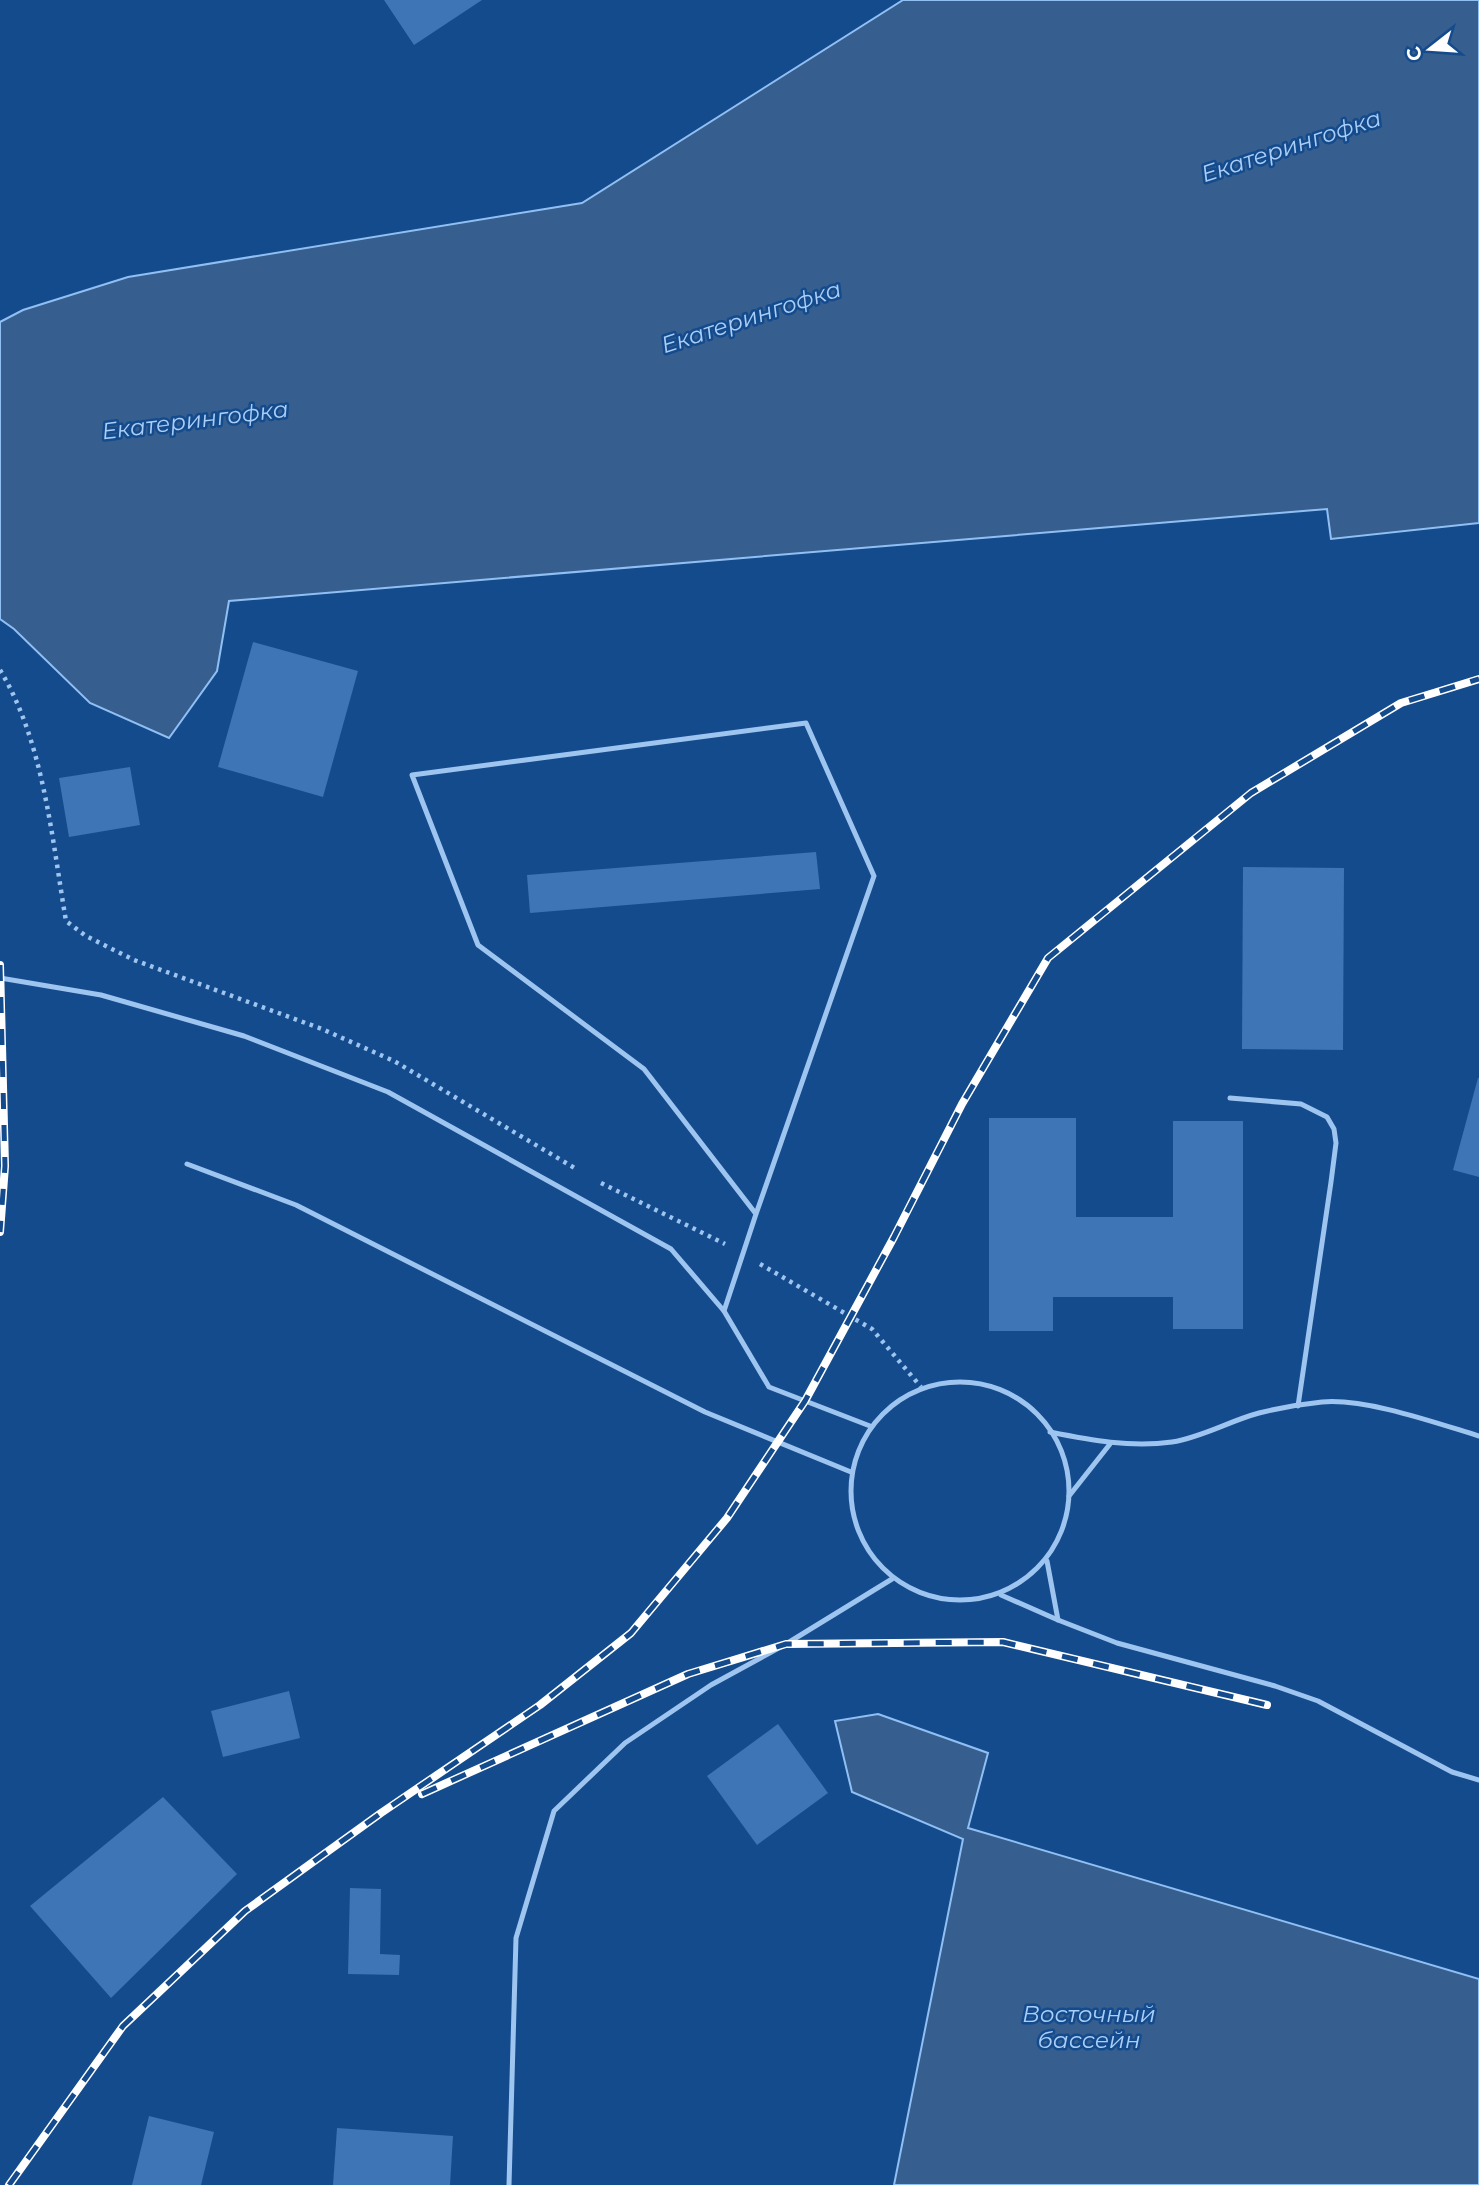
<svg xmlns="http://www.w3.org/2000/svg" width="1479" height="2185" font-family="Montserrat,sans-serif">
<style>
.water{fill:#365e8f;stroke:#90bff3;stroke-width:2}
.building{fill:#3d75b6}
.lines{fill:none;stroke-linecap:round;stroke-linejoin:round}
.path{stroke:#9ec4f0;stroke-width:4.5;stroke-dasharray:3.5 5;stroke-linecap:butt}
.lane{stroke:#9ec4f0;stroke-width:5}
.rail-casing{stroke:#fff;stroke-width:8}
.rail{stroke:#144b8d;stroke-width:5;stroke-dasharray:16;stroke-linecap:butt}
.labels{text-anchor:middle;stroke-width:5;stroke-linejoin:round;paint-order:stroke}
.water-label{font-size:23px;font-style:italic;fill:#aacef7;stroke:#144b8d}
</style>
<rect width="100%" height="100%" fill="#144b8d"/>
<g class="water">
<path d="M903 0H1479V523L1331 539 1327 509 229 601 217 671 169 738 90 703 14 629 0 619V322L23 310 128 277 582 203Z"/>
<path d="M878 1714 988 1753 968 1828 1479 1979V2185H894L963 1839 852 1792 835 1721Z"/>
</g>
<g class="building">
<path d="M384 0H482L414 45Z"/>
<path d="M253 642 358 671 323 797 218 767Z"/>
<path d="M130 767 140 825 69 837 59 778Z"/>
<path d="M816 852 820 889 530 913 527 875Z"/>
<path d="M1243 867 1344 868 1343 1050 1242 1049Z"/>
<path d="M1478 1078H1479V1177L1453 1170Z"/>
<path d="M989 1118H1076V1217H1173V1121H1243V1329H1173V1297H1053V1331H989Z"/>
<path d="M289 1691 300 1738 223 1757 211 1711Z"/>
<path d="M778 1724 828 1793 757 1845 707 1776Z"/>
<path d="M163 1797 237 1874 111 1998 30 1906Z"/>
<path d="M350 1888 381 1889 380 1954 400 1955 399 1975 348 1974Z"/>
<path d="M149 2116 214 2132 201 2185H132Z"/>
<path d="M337 2128 453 2136 450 2185H333Z"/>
</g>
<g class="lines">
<g class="path">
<path d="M0 670C44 742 52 840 66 921L86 936 134 960 322 1029 394 1061 578 1170"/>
<path d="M601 1183 725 1244"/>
<path d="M760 1264 872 1329 921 1387"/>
</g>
<g class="lane">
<path d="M0 978 101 995 244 1036 388 1092 671 1249 724 1311 769 1387 870 1426"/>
<path d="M1230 1098 1301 1104 1327 1117 1334 1129 1336 1143 1331 1182 1298 1406"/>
<path d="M187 1164 296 1205 705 1412 851 1472"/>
<path d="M724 1311 756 1214 874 876 806 723 412 775 478 945 644 1069 756 1214"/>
<circle cx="960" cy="1491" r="109"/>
<path d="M1050 1432C1090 1440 1131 1448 1172 1442 1203 1437 1229 1421 1259 1413 1279 1408 1302 1404 1322 1402 1366 1398 1436 1423 1479 1436"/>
<path d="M1069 1496 1110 1444"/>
<path d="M1047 1561 1058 1620"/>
<path d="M1001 1595 1058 1620 1117 1643 1275 1686 1318 1701 1452 1772 1479 1780"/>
<path d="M509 2185 516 1938 554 1811 625 1743 711 1685 786 1644 892 1579"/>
</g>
<defs>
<g id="rail">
<path d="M0 965 5 1166 0 1232"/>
<path d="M422 1794 688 1674 786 1644 1003 1642 1267 1705"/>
<path d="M9 2185 123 2026 245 1911 381 1813 540 1705 631 1633 727 1518 805 1401 894 1237 962 1104 1048 958 1251 793 1401 703 1479 679"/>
</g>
</defs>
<use href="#rail" class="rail-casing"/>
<use href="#rail" class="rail"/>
</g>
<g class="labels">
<g class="water-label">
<text transform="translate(1291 146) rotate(-18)" y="8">Екатерингофка</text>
<text transform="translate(751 317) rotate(-18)" y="8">Екатерингофка</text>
<text transform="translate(195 420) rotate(-7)" y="8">Екатерингофка</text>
<text x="1089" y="2022">Восточный<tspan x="1089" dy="26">бассейн</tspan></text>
</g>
</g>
<g transform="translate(1430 49) rotate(253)" stroke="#144b8d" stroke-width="5" paint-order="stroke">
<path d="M0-5L12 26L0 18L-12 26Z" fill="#ffffff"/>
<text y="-10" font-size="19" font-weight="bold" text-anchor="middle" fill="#ffffff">С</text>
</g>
</svg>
